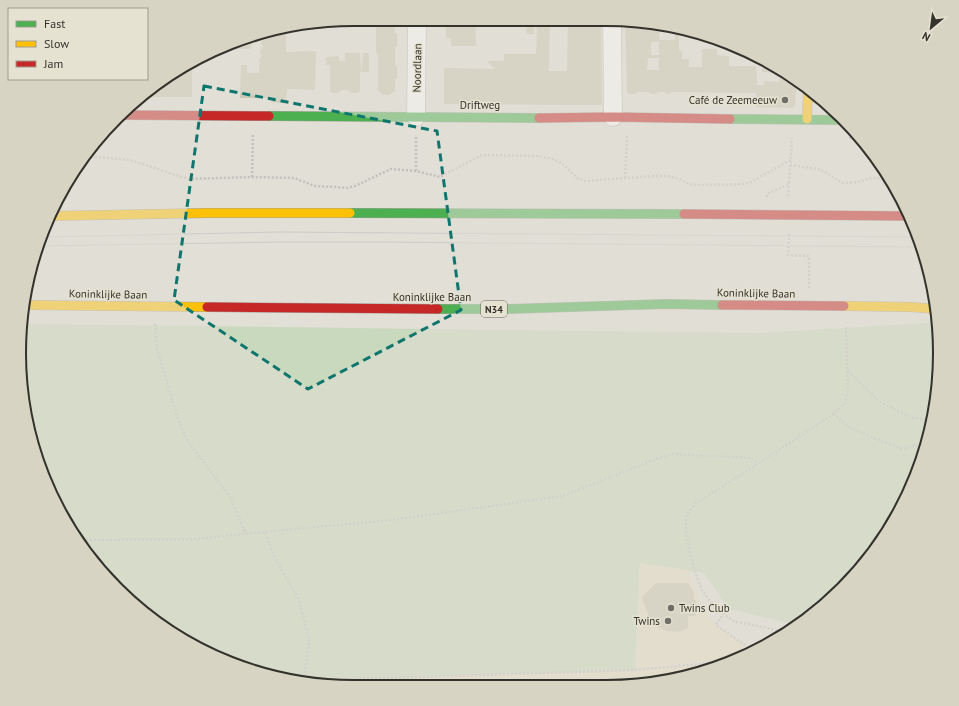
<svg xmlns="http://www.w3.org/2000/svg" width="959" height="706" font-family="'PT Sans',sans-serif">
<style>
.green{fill:#c9d9bd}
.sand{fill:#e2dbc3}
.building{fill:#cac7b3;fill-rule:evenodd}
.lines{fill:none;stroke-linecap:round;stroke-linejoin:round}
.street-casing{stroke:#a2a09a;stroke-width:19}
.fast-casing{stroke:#a2a09a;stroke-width:10}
.slow-casing{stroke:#a2a09a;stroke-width:10}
.jam-casing{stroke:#a2a09a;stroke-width:10}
.path{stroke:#c1c0bc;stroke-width:2.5;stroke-dasharray:2 2;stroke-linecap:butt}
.street{stroke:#fafaf9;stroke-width:18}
.fast{stroke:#4caf50;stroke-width:9}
.slow{stroke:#ffc107;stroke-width:9}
.jam{stroke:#c62828;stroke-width:9}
.tram{stroke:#cbcbc8;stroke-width:1}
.marked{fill:none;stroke:#0f766e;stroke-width:3;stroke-dasharray:8 5;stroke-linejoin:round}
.poi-dot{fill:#706f67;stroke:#e6e2d1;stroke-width:1.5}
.labels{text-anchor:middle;stroke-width:3;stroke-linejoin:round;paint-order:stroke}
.shield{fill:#e6e2d1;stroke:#69675d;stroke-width:1}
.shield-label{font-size:10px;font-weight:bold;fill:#33322b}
.street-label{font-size:11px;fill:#33322b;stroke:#e6e2d1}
.poi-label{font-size:11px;fill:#33322b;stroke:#e6e2d1;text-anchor:end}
.rim{fill:none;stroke:#33322b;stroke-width:2}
</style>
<rect width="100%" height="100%" fill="#e1dfd6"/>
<path class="green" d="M927 323H938L939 331 937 397 922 461 895 520 857 573 809 618 798 625 729 609 704 573 640 563 635 670 299 681 266 676 186 642 133 604 88 556 44 481 20 375 23 324 758 333Z"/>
<g class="sand">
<path d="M640 563 687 570 692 578 702 608 716 625 751 649V652L738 659 636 668Z"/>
<path d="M734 661 650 684 331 686 299 681 635 670Z"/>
</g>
<g class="building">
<rect x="360" y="19" width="10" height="5"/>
<path d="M376 19H395V33H397V47H395V66H397V79H395V91L389 95H383L378 91V53H376Z"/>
<path d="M444 19H475L476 46H451V38H446V27H444Z"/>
<path d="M537 19 550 20 549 71H567L568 20H601L602 105 444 104V68L495 69 487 61H504V54H536Z"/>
<path d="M625 22H641L660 25 659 40H675V30H679V51H682V59H689V67H702V49H717V55L729 56V66H756L757 76V85H764V81L778 82V81H780L781 73 762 72 763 62 792 75 797 80 795 105 793 108 756 107V93L674 92H671L670 94H667L665 92H657V94H650V92H637V94H628V92H627ZM651 42H659V55H651ZM648 58H659V70H647Z"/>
<path d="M527 23 534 24V34H526Z"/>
<path d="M286 28V52L316 51 315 90 287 89 286 103 272 102V98H240L241 65H247V73H259V65H260V62H259L260 58H261V54H260V49H262L263 45H261V41H263V39H266L267 36 273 37V30Z"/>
<path d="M252 36 251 49 224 48Z"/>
<path d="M345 53H360L361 70H362L363 53H369V72H360V91L357 93H352L349 91V90H341V91L338 93H333L330 91V65H326V57L339 56V61H345Z"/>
<path d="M182 67V70H191V71H192V97H149V92Z"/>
<path d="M657 582V583H688L694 592V600H696V616H688V628L678 632 668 631 662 629 656 626V620H650L642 597Z"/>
</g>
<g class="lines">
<defs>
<g id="street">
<path d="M612 20 613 117"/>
<path d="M416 117 417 19"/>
</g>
<g id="fast">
<path d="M269 116 539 118"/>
<path d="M730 119 840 120"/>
<path d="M350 213 684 214"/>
<path d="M438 309H506L666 304 722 305"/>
</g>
<g id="slow">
<path d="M807 119 808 91"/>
<path d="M50 216 207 213H350"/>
<path d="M24 305 207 307"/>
<path d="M844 306 911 307 936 309"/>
</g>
<g id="jam">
<path d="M120 115 269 116"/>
<path d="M539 118 613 117 730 119"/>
<path d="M684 214 910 216"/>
<path d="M722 305 844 306"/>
<path d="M207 307 438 309"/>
</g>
</defs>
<use href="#street" class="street-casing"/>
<use href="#fast" class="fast-casing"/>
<use href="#slow" class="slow-casing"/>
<use href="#jam" class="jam-casing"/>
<g class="path">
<path d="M849 138H858"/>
<path d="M87 158 96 157 130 160 188 179 252 177 294 178 315 186 335 187 347 188 355 186 391 169 416 171 440 177 482 155 537 156 553 159 562 163 577 178 585 181 654 176H667L679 179 689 184 697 185 745 184 751 182 790 160"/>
<path d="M790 165 818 169 825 172 837 180 843 183 858 182 871 178H888"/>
<path d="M416 171V135"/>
<path d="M252 177 253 135"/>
<path d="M625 178 627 136"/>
<path d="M788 196 789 183"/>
<path d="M767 197V194L783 187 789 183 792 138"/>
<path d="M789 234 788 255 809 256V288"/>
<path d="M155 324 157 349 177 416 186 439 229 495 246 534"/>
<path d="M848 371 880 402 913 418 932 420"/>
<path d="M833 414 852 429 902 449 920 444 926 445"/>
<path d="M265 533 274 556 299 600 309 640 304 681"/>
<path d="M78 540 191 539 391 520 563 496 653 460 673 454 750 458 758 463"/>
<path d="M724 613 716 625 751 649V652"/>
<path d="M785 632C773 629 761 627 749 624 744 623 738 623 734 621 725 616 709 601 703 592 696 579 683 532 686 518 687 513 691 509 694 505L796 439 833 414 845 403 848 392 846 325"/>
<path d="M299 681 635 670 734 661"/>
</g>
<use href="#street" class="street"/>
<use href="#fast" class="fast"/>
<use href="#slow" class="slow"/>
<use href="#jam" class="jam"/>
<g class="tram">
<path d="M43 237 280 232 917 237"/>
<path d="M39 246 280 242H379L921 247"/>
</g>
</g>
<path d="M0 0H959V706H0ZM204 86 437 131 461 310 308 389 174 300Z" fill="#e1dfd6" fill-opacity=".55" fill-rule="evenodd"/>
<path class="marked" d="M204 86 437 131 461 310 308 389 174 300Z"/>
<g class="poi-dot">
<circle cx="785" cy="100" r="4"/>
<circle cx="671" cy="608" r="4"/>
<circle cx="668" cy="621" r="4"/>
</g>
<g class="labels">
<rect class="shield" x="481" y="301" width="26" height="16" rx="3"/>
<g class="shield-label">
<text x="494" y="313">N34</text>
</g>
<g class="street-label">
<text transform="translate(417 68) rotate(-89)" y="4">Noordlaan</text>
<text x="480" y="109">Driftweg</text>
<text transform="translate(756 293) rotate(1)" y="4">Koninklijke Baan</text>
<text transform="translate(108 294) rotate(1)" y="4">Koninklijke Baan</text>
<text x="432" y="301">Koninklijke Baan</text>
</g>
<g class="poi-label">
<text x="777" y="104">Café de Zeemeeuw</text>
<text x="679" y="612" text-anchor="start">Twins Club</text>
<text x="660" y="625">Twins</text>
</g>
</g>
<path d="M0 0H959V706H0ZM353 26H606A327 327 0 0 1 933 353V353A327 327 0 0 1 606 680H353A327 327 0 0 1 26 353V353A327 327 0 0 1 353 26Z" fill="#d8d4c4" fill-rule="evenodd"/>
<path class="rim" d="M353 26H606A327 327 0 0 1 933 353V353A327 327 0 0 1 606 680H353A327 327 0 0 1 26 353V353A327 327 0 0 1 353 26Z"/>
<rect x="8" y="8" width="140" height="72" fill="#e6e2d1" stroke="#9e9c8f"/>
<rect x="16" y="21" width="20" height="6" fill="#4caf50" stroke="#9e9c8f"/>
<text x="44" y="28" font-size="12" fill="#33322b">Fast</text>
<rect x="16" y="41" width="20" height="6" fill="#ffc107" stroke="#9e9c8f"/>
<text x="44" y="48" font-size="12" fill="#33322b">Slow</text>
<rect x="16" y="61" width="20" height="6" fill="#c62828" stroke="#9e9c8f"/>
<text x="44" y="68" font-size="12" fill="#33322b">Jam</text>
<g transform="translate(931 28) rotate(209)" stroke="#e6e2d1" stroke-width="3" paint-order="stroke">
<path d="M0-3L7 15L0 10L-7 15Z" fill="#33322b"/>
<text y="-6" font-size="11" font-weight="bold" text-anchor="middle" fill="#33322b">N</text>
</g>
</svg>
